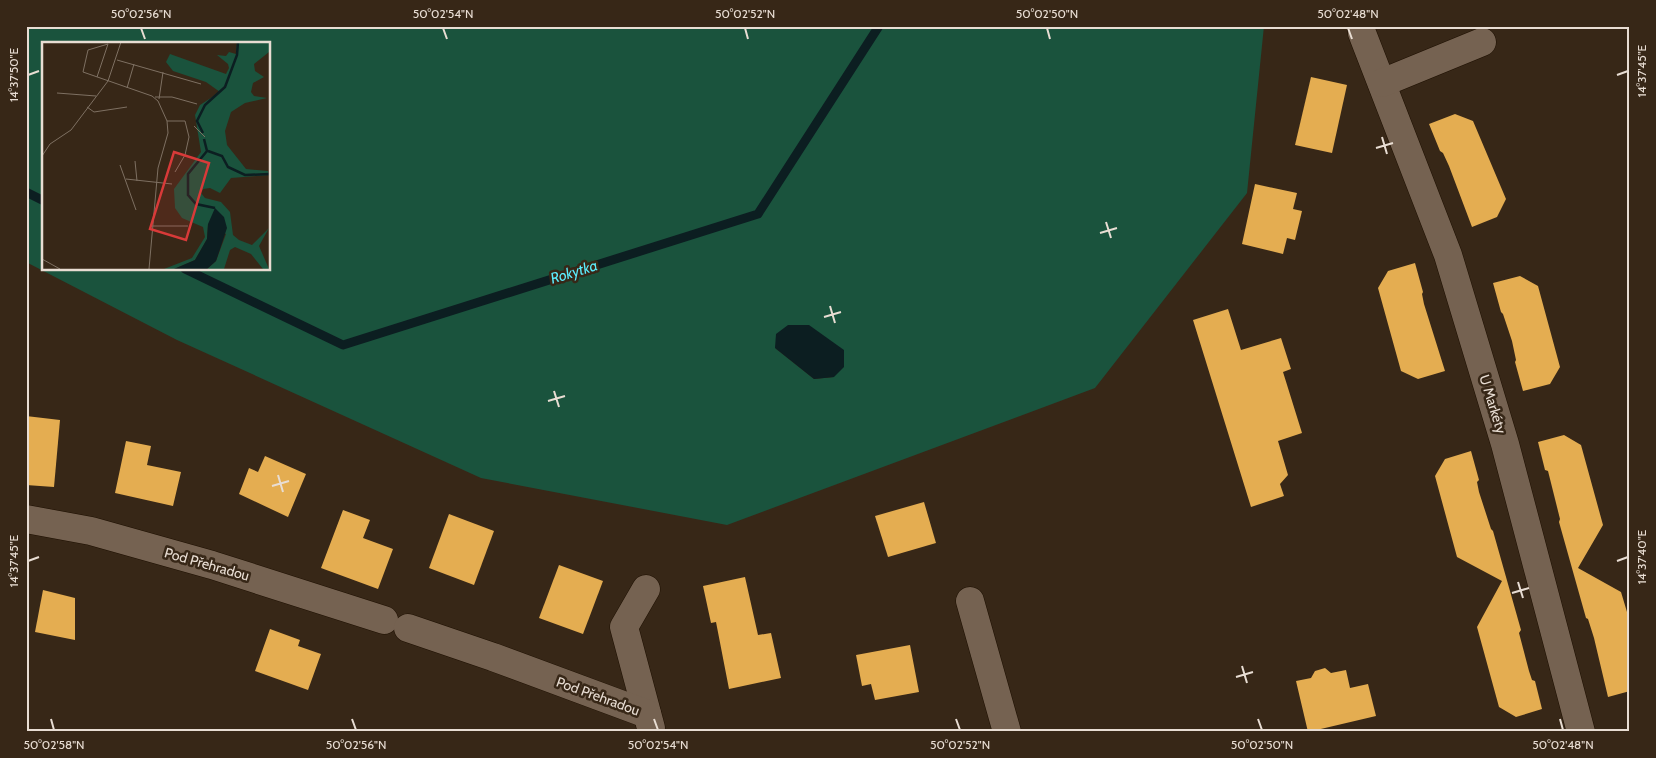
<svg xmlns="http://www.w3.org/2000/svg" width="1656" height="758" font-family="Cabin,sans-serif">
<style>
.green{fill:#1a533d;fill-rule:evenodd}
.water{fill:#0c1e21}
.lines{fill:none;stroke-linecap:round;stroke-linejoin:round}
.stream{stroke:#0c1e21;stroke-width:9}
.building{fill:#e4ad51}
.minor-casing{stroke:#1e1002;stroke-width:29}
.minor{stroke:#756251;stroke-width:28}
.ticks{fill:none;stroke:#e8ddd3;stroke-width:2}
.labels{text-anchor:middle;stroke-width:5;stroke-linejoin:round;paint-order:stroke}
.street-label{font-size:14px;fill:#e8ddd3;stroke:#372717}
.water-label{font-size:15px;font-style:italic;fill:#5bedfd;stroke:#372717}
.inset-river{fill:none;stroke:#0c1e21;stroke-width:2.5}
.inset-road{fill:none;stroke:#7e7062;stroke-width:1}
.view{fill:#d83a39;fill-opacity:0.15;stroke:#d83a39;stroke-width:2.5}
.inset-edge{fill:none;stroke:#e8ddd3;stroke-width:2.5}
.neatline{fill:none;stroke:#e8ddd3;stroke-width:2}
.ticks-label{font-size:12px;text-anchor:middle;fill:#e8ddd3}
</style>
<rect width="100%" height="100%" fill="#372717"/>
<path class="green" d="M26 26H1264L1247 193 1095 388 727 525 481 478 177 340 26 262ZM44 44H269V269H44ZM775 348 834 377 814 379Z"/>
<path class="water" d="M788 325H809L844 350V367L834 377 814 379 775 348 776 334Z"/>
<g class="lines">
<g class="stream">
<path d="M26 192 44 201"/>
<path d="M185 269 343 345 758 214 879 26"/>
</g>
</g>
<g class="building">
<path d="M1311 77 1347 85 1332 153 1295 145Z"/>
<path d="M1455 114 1473 121 1506 199 1497 217 1472 227 1449 166 1443 153 1440 151 1429 124Z"/>
<path d="M1255 184 1297 193 1293 209 1302 211 1295 240 1287 238 1283 254 1242 244Z"/>
<path d="M1415 263 1423 292 1422 294 1424 304 1445 371 1418 379 1401 371 1378 288 1388 271Z"/>
<path d="M1520 276 1538 286 1560 367 1550 384 1523 391 1515 362 1516 360 1512 341 1503 314 1501 312 1493 283Z"/>
<path d="M1228 309 1241 350 1281 338 1291 369 1283 372 1302 433 1278 441 1288 475 1280 484 1284 496 1251 507 1193 320Z"/>
<path d="M26 416 60 420 54 487 26 485Z"/>
<path d="M1564 435 1581 445 1603 525 1578 568 1621 592 1630 622V691L1608 697 1594 638 1588 619 1586 618 1559 522 1560 519 1548 471 1545 470 1538 442Z"/>
<path d="M126 441 151 446 147 465 181 472 173 506 115 493Z"/>
<path d="M1471 451 1479 480 1477 482 1479 492 1491 529 1493 531 1521 630 1519 633 1529 671 1532 680 1535 681 1542 709 1516 717 1499 707 1477 627 1502 581 1457 557 1435 476 1445 459Z"/>
<path d="M265 456 306 474 288 517 239 494 249 468 258 472Z"/>
<path d="M924 502 936 543 888 557 875 516Z"/>
<path d="M343 510 370 520 363 538 393 549 378 589 321 568Z"/>
<path d="M449 514 494 531 474 585 429 568Z"/>
<path d="M559 565 603 581 583 634 539 618Z"/>
<path d="M745 577 758 635 771 633 781 678 729 689 716 622 711 623 703 586Z"/>
<path d="M43 590 75 598V640L35 632Z"/>
<path d="M270 629 300 640 298 646 321 654 308 690 255 671Z"/>
<path d="M910 645 919 692 875 700 871 684 862 686 856 655Z"/>
<path d="M1325 668 1331 673 1346 670 1350 688 1368 684 1376 716 1308 732 1296 681 1311 678 1315 671Z"/>
</g>
<g class="lines">
<defs>
<g id="minor">
<path d="M1362 33 1448 255 1505 444 1581 732"/>
<path d="M1382 83 1482 42"/>
<path d="M26 519 91 531 212 565 384 620"/>
<path d="M646 589 624 627 651 728"/>
<path d="M970 601 1007 732"/>
<path d="M408 628 493 657 647 714"/>
</g>
</defs>
<use href="#minor" class="minor-casing"/>
<use href="#minor" class="minor"/>
</g>
<path class="ticks" d="M141 28 145 39M443 28 447 39M745 28 748 39M1047 28 1050 39M1348 28 1352 39M28 75 39 71M1617 75 1628 71M1382 137 1387 154M1376 148 1393 143M1106 222 1111 238M1100 233 1117 228M830 306 835 323M824 317 841 312M554 391 559 407M548 401 565 396M278 475 283 492M272 486 289 481M28 561 39 557M1617 561 1628 557M1518 582 1523 598M1512 593 1529 588M1242 666 1247 683M1236 677 1253 672M51 719 54 730M352 719 356 730M654 719 658 730M956 719 960 730M1258 719 1262 730M1560 719 1563 730"/>
<g class="labels">
<g class="street-label">
<text transform="translate(1493 404) rotate(73)" y="5">U Markéty</text>
<text transform="translate(207 564) rotate(16)" y="5">Pod Přehradou</text>
<text transform="translate(598 696) rotate(20)" y="5">Pod Přehradou</text>
</g>
<g class="water-label">
<text transform="translate(574 272) rotate(-17)" y="5">Rokytka</text>
</g>
</g>
<g transform="translate(42 42)">
<rect width="228" height="228" fill="#372717"/>
<path d="M195 0H227V10L212 22 213 29 222 35 211 41 209 50 212 54 225 56 203 61 189 70 183 89 185 103 204 127 226 129 227 133 189 136 178 151 168 146 161 147 159 151 163 156 179 160 188 170 191 193 197 198 210 203 227 186 217 204 227 227H221L209 212 193 205 188 208 182 227H165L174 219 184 192 166 182 165 197 153 218 132 227H122L150 216 163 195 161 185 140 176 133 166 132 147 159 110 153 73 158 63 178 50 164 40 131 29 124 20 128 12 184 32 183 34 187 26 186 22 175 13 184 14 187 10 194 12Z" fill="#1a533d"/>
<path d="M173 166 182 175 185 186 174 219 165 227H132L153 218 165 197 166 182Z" fill="#0c1e21"/>
<path class="inset-river" d="M161 91 155 79 163 63 183 45 195 13 196 0M162 97 165 109 146 132V153L154 162 173 166M166 109 180 114 186 125 203 133 228 132"/>
<path class="inset-road" d="M75 18 159 42M55 35 66 2 46 8 41 30 110 54 116 59 125 79 126 91 116 126 107 227M85 46 92 22M15 51 54 54M113 55H130L155 62M117 57 121 30M45 65 52 70 85 65M125 79H143L147 95 143 113 133 130M152 84 163 95M0 114 8 102 29 88 66 39 79 0M93 119 95 139M78 123 94 168M84 137 130 142M110 184H146M0 217 18 227"/>
<path class="view" d="M132 110 167 121 144 198 108 187Z"/>
<rect width="228" height="228" class="inset-edge"/>
</g>
<rect width="1656" height="758" fill="none" stroke="#372717" stroke-width="55"/>
<rect x="28" y="28" width="1600" height="702" class="neatline"/>
<g class="ticks-label">
<text x="141" y="18">50°02'56"N</text>
<text x="443" y="18">50°02'54"N</text>
<text x="745" y="18">50°02'52"N</text>
<text x="1047" y="18">50°02'50"N</text>
<text x="1348" y="18">50°02'48"N</text>
<text transform="translate(1642 71) rotate(-90)" y="4">14°37'45"E</text>
<text transform="translate(14 75) rotate(-90)" y="4">14°37'50"E</text>
<text transform="translate(1642 557) rotate(-90)" y="4">14°37'40"E</text>
<text transform="translate(14 561) rotate(-90)" y="4">14°37'45"E</text>
<text x="54" y="749">50°02'58"N</text>
<text x="356" y="749">50°02'56"N</text>
<text x="658" y="749">50°02'54"N</text>
<text x="960" y="749">50°02'52"N</text>
<text x="1262" y="749">50°02'50"N</text>
<text x="1563" y="749">50°02'48"N</text>
</g>
</svg>
